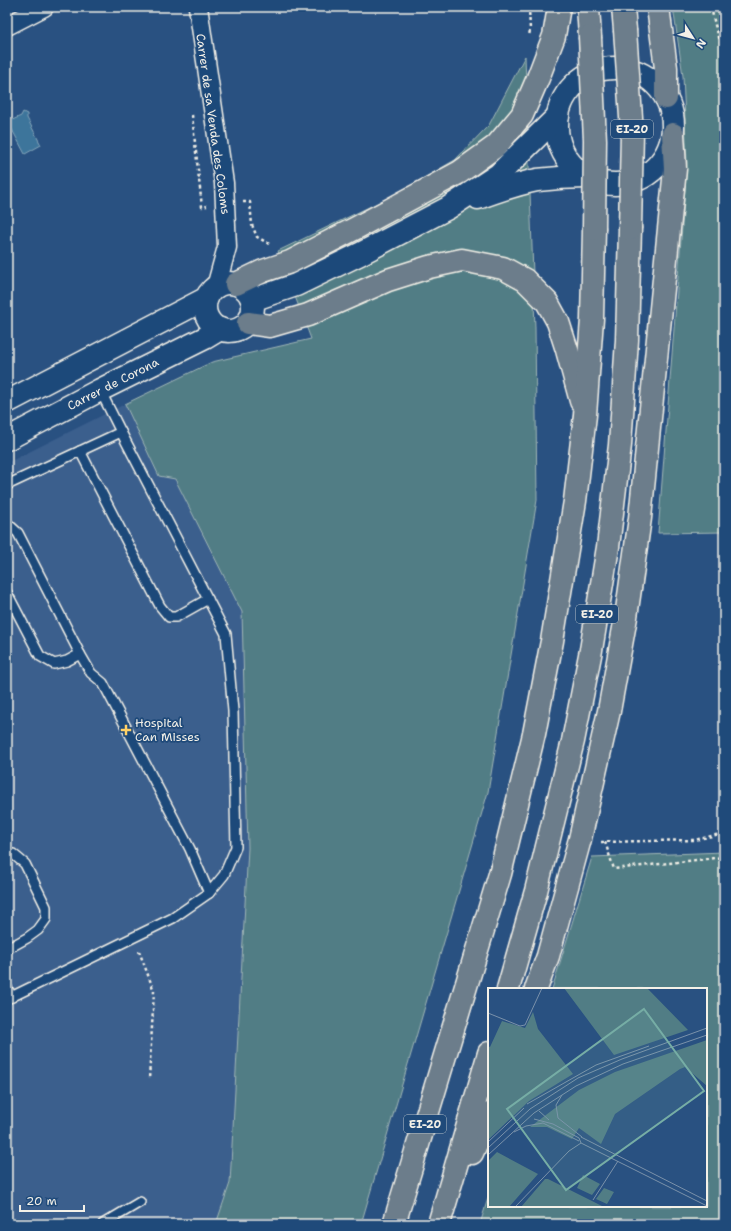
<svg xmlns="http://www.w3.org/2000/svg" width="731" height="1231" font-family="'Shantell Sans',sans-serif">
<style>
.built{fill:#3b5f8d}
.green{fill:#517d85;stroke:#a2b7b6}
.water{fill:#3e759b;stroke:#87a7ba}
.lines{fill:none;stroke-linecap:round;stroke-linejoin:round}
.lane-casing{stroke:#f4f1e8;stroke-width:12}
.street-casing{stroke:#f4f1e8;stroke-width:21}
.secondary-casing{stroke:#f4f1e8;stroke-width:25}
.highway-casing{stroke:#f4f1e8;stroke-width:25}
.path{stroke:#f4f1e8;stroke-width:2.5;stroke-dasharray:3 3;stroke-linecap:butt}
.lane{stroke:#1f4a7a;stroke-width:9}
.street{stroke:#1f4a7a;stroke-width:18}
.secondary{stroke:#1f4a7a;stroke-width:22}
.highway{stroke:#6c7d8b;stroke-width:22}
.highway-bridge-casing{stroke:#f4f1e8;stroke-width:25;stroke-linecap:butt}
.highway-bridge{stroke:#6c7d8b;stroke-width:22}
.poi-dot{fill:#ffd166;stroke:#1f4a7a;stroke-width:1.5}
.labels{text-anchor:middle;stroke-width:3.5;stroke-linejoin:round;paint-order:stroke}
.shield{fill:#1f4a7a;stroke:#b4bfc7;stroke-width:1}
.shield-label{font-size:11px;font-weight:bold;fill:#f4f1e8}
.street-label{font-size:12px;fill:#f4f1e8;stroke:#1f4a7a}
.poi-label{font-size:12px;fill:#f4f1e8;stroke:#1f4a7a;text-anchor:start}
.inset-road{fill:none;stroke:#7a91aa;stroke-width:1}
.view{fill:#76ada5;fill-opacity:0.15;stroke:#76ada5;stroke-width:2}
.inset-edge{fill:none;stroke:#f4f1e8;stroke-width:2}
</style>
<rect width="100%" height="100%" fill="#295181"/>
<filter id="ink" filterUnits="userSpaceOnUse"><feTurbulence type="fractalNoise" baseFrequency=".025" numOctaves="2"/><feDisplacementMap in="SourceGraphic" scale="8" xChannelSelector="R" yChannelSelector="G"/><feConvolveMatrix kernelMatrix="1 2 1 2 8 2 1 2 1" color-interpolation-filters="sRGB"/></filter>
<g filter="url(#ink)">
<path class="built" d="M125 404 159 476 175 479 242 612 248 848 230 1183 216 1224H7V463Z"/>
<g class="green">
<path d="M673 7H724V532L658 533 687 163 683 76Z"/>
<path d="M525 56 535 328 537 500 488 792 361 1224H216L230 1183 248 848 242 612 175 479 159 476 125 404 212 362 311 339 278 251 398 193 455 160 489 125Z"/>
<path d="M724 852V1224H480L489 1195V1206H706V989H552L592 857Z"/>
</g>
<path class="water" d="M23 112 27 114V118L41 145 25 154 8 122 21 116Z"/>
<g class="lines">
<defs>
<g id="lane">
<path d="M80 451 160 606 169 617H176L208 599"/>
<path d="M7 485 121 432"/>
<path d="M7 523 18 533 80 654 67 661 54 664 40 656 7 593"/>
<path d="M80 654 91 673 103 683 190 849 209 893"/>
<path d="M7 854H13L25 864 46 907V919L38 930 27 938 7 949"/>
<path d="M7 988 12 997"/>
<path d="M7 999 173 918 209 893 224 875 236 847 233 711 226 634 121 432 100 390"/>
<path d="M103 1224 140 1202"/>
</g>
<g id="street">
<path d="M198 7 224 183 227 247 216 287"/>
<path d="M7 26 44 7"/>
</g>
<g id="secondary">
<circle cx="615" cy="126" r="58"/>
<path d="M478 198C497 191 517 184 537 180 554 178 570 177 587 177"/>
<circle cx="229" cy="307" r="24"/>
<path d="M252 300 296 285 360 254 448 208 498 175 558 116"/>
<path d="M7 402 207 298"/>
<path d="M7 439 100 390 205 338 220 329"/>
</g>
<g id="highway">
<path d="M588 7 590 37"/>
<path d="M623 7 625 30"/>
<path d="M658 7 666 68V98"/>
<path d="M236 284 263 271 290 262 356 228 460 172 496 146 522 115 538 78 554 36 559 7"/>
<path d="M248 323 270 326 308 315 388 280 429 267 462 260 503 268 525 280 547 302 558 322 567 350 581 401"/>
<path d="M508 989 536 891 573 741 591 650 608 547 620 445 627 340 630 229"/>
<path d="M536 989 548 956 580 839 609 711 626 617 640 518 675 169 673 134"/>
<path d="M472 1153 489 1114"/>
<path d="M394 1224 500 874 534 734 552 641 575 501 585 415 592 319 594 229"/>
<path d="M439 1224 489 1053"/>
</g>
</defs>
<use href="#lane" class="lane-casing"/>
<use href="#street" class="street-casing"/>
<use href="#secondary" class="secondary-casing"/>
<use href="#highway" class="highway-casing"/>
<g class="path">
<path d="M529 7 530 30 529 36"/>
<path d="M711 7 715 25 724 52"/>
<path d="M192 115 202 207 207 206"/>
<path d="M243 202H250L252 225 257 237 271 245"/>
<path d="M601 842 695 840 724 833"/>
<path d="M605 842 614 869 724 857"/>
<path d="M139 951 154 991 149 1080"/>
</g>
<use href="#lane" class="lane"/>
<use href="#street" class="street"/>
<use href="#secondary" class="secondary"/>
<use href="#highway" class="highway"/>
<defs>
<g id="highway-bridge">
<path d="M625 30 632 132 630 229"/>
<path d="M590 37 595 140 594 229"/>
</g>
</defs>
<use href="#highway-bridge" class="highway-bridge-casing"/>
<use href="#highway-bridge" class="highway-bridge"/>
</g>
</g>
<path class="poi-dot" d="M124 724h4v4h4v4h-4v4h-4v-4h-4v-4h4z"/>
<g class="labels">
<g class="shield">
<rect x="611" y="120" width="42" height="18" rx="3"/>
<rect x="576" y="605" width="42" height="18" rx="3"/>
<rect x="404" y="1115" width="42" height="18" rx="3"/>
</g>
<g class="shield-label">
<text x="632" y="133">EI-20</text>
<text x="597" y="618">EI-20</text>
<text x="425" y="1128">EI-20</text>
</g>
<g class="street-label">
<text transform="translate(213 124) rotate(82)" y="4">Carrer de sa Venda des Coloms</text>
<text transform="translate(113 384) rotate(-27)" y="4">Carrer de Corona</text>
</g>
<g class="poi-label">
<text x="135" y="727">Hospital<tspan x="135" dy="14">Can Misses</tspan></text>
</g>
</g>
<g transform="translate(488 988)">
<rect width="219" height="219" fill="#295181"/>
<path d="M76 0H159L200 42 126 67ZM45 24 50 41 85 86 41 113 0 152V58L2 59 14 33 37 40ZM219 52V98L197 79 192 81 127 126 113 156 91 140 84 151 59 139H42L91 102 127 84ZM9 164 50 186 21 219H0V173ZM95 187 112 196 104 207 89 200ZM57 191H60L116 219H33ZM116 200 126 204 119 216 108 211Z" fill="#517d85"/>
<path class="inset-road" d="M0 25 32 38 37 37 54 0M74 107 68 117 70 130 94 149M39 116 108 77 161 58M51 123 61 132M46 131 65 136 91 150M26 144 38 138 55 135 91 153M93 149 219 213M91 150 93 155 219 218M0 154 36 120M0 160 42 121 90 90 134 71 219 40M0 167 46 125 88 98 135 76 219 47M105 212 130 173M27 219 81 163 93 155"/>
<path class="view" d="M156 21 216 103 78 202 19 121Z"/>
<rect width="219" height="219" class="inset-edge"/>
</g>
<rect width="731" height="1231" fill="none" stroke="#1f4a7a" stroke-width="24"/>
<rect x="12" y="12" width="707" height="1207" fill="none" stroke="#f4f1e8" stroke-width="1.5" filter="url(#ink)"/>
<g transform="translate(693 38) rotate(126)" stroke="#1f4a7a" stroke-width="3" paint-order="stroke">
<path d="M0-3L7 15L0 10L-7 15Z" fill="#f4f1e8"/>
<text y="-6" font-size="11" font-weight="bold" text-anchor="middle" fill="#f4f1e8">N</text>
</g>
<path d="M20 1205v6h64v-6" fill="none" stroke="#f4f1e8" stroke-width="2"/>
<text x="26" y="1205" font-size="12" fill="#f4f1e8" stroke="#1f4a7a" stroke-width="3" paint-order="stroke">20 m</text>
</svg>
